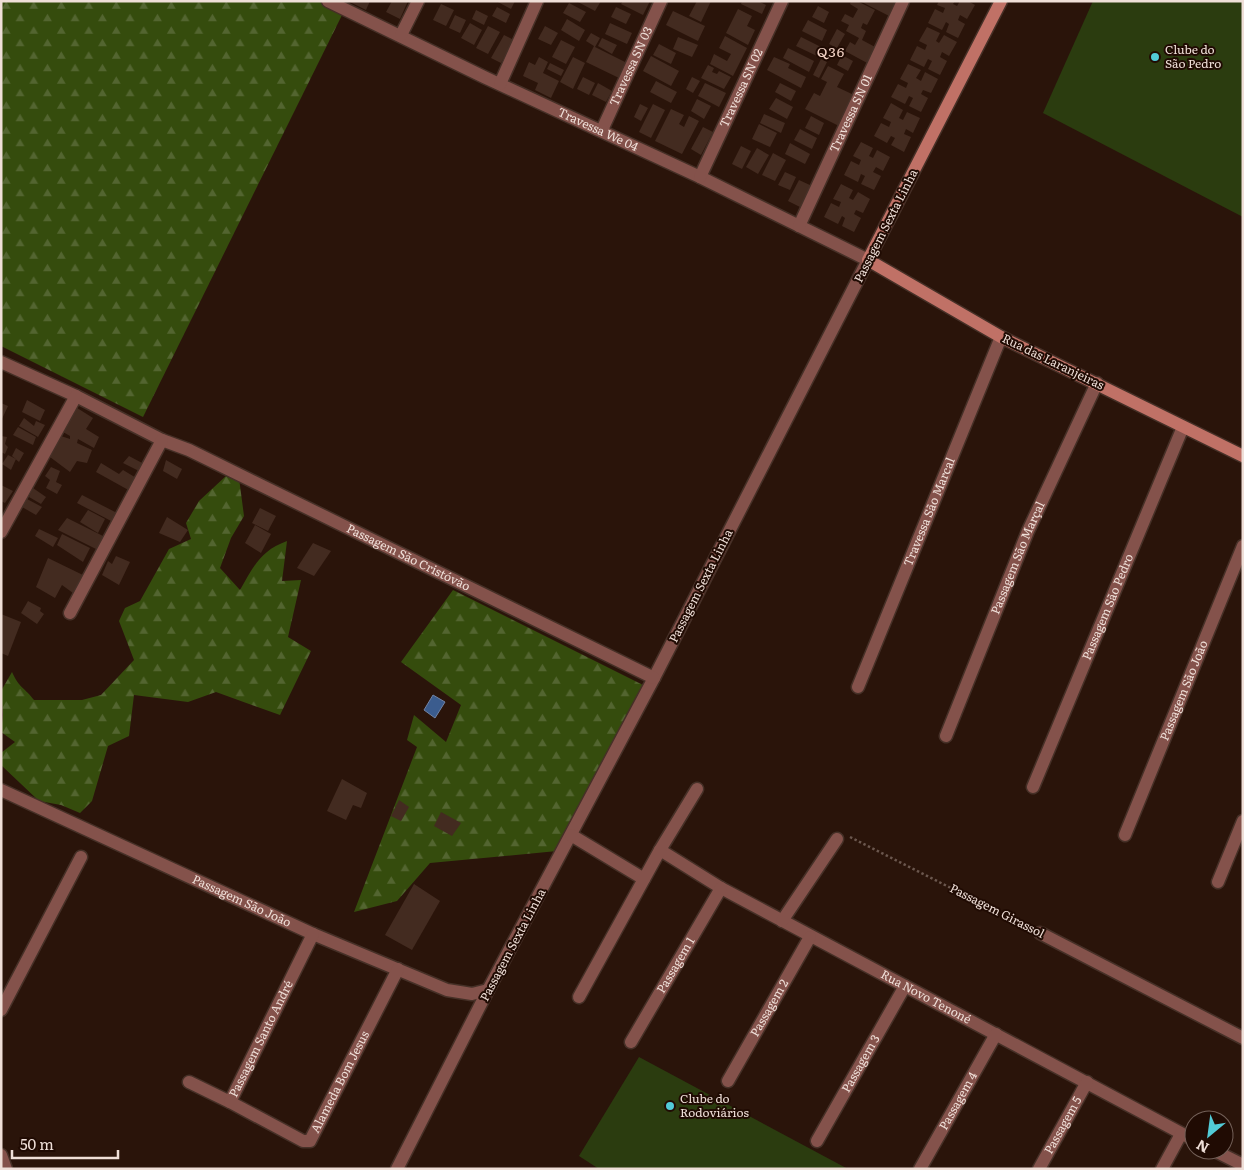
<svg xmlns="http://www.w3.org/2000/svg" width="1244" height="1170" font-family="Literata,serif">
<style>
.green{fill:#2b3c0f}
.forest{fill:url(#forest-firs)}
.water{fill:#3b5c8e;stroke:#7183a4}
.building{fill:#432b20}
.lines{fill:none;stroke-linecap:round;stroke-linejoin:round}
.street-casing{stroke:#463027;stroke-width:15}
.secondary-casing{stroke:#463027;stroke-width:15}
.path{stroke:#6b574e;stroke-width:2.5;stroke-dasharray:2.5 2.5;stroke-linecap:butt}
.street{stroke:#84524b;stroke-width:12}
.secondary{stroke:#c07166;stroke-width:12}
.poi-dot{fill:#52cbd7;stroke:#200b03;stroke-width:2}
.labels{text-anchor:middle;stroke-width:4;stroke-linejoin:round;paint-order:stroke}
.poi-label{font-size:12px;fill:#efdfd8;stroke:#200b03;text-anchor:start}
.street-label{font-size:12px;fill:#efdfd8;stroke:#200b03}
.neighbourhood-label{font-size:14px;letter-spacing:1px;fill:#f2d2c4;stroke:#200b03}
</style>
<defs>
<pattern id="forest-firs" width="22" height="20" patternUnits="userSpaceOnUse" patternTransform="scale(1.25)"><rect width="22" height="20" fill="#354c0d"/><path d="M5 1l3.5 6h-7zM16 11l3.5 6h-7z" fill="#536530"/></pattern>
</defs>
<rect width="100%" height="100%" fill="#2a140a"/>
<g class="green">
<path d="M1093 1H1243V217L1043 113Z"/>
<path d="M639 1057 848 1169H599L579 1156Z"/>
</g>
<g class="forest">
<path d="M1 1H327L345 9 143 417 1 346Z"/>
<path d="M226 476 239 478 244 516 231 538 220 568 240 590C254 566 260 551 287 541L282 581 301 580 288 637 311 651 280 715 216 692 188 702 134 695 129 736 108 746 92 801 80 813 61 805 39 801 1 765V753L15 742 1 732 3 715 1 691 12 672C19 688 25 688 34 700H82L101 695 134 660 119 621 125 608 140 601 169 549 191 539 186 523 199 501Z"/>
<path d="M453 590 645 686 557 851 430 863 397 901 354 912 417 747 407 740 414 715 446 742 461 705 401 662Z"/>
</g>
<path class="water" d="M433 695 445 702 435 718 424 710Z"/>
<g class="building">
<path d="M348 1H370L366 10Z"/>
<path d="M392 1H408L400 19 386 12Z"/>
<path d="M496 1H515L511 9Z"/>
<path d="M576 1H601L595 11Z"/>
<path d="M623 1H650L643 15 621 4Z"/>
<path d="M697 1H711L701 22 689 16Z"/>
<path d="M742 1H758L766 5 762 14 741 4Z"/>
<path d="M851 1H857L875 10 867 25 863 23 861 28 866 31 862 40 877 48 869 64 845 51 850 42 855 45 859 38 846 31 849 25 841 21 845 14 853 18 858 9 850 4Z"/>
<path d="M860 1H892L897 4 891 17Z"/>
<path d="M939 1H955L953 4 957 6 960 1H968L975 5 967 19 960 15 958 20 965 24 958 38 946 32 949 24 946 22 942 30 928 23 935 9 943 13 945 8 937 5Z"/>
<path d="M569 3 586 12 580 22 563 13Z"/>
<path d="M441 4 454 10 446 26 433 20Z"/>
<path d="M818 6 829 12 824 23 812 17Z"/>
<path d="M497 7 510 14 506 23 492 16Z"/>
<path d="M616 7 631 14 626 24 611 17Z"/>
<path d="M738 9 752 16 747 26 755 30 748 45 726 33Z"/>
<path d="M476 10 488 16 484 25 472 19Z"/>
<path d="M673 11 705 26 698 41 666 25Z"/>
<path d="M455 15 466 20 460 33 449 28Z"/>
<path d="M567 19 585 30 579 41 561 30Z"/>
<path d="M808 20 827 30 822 41 802 31Z"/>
<path d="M470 23 482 30 474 45 461 38Z"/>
<path d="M610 23 632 33 627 44 605 34Z"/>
<path d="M488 26 500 32 488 54 476 48Z"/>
<path d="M545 26 558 33 551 45 538 39Z"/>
<path d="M927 27 940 33 936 41 939 43 944 35 957 42 949 56 942 52 940 57 947 61 940 75 928 69 932 61 928 59 924 67 910 60 917 46 925 50 927 45 919 41Z"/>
<path d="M837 29 845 34 837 48 829 44Z"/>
<path d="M591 33 600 38 595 47 627 63 619 78 586 62 594 46 586 41Z"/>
<path d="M504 35 514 40 501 63 491 58Z"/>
<path d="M725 36 747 48 733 76 710 64 714 54 727 61 731 54 719 48Z"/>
<path d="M678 37 698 45 692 57 673 49Z"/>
<path d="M801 37 821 47 817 56 796 46Z"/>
<path d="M602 38 617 45 612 54 598 46Z"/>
<path d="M561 40 575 47 566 64 552 57Z"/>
<path d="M659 44 676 53 671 64 653 55Z"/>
<path d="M788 48 814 61 809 72 783 58Z"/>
<path d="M842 55 853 61 848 71 837 65Z"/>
<path d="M651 56 679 71 671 86 643 71Z"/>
<path d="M539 57 548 62 543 73 559 81 551 98 535 90 538 83 523 76 529 62 535 65Z"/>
<path d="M573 57 585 63 573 89 560 82Z"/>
<path d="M774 57 790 64 788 68 806 77 801 88 767 70Z"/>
<path d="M821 59 827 62 819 78 813 75Z"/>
<path d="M550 63 564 70 561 76 547 69Z"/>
<path d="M908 64 921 70 916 78 921 81 925 72 938 79 931 93 923 90 921 94 928 98 921 112 909 106 913 98 909 96 905 104 891 97 898 84 906 88 908 83 900 79Z"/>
<path d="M708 65 714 68 712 72 717 74 719 71 731 77 724 89 701 78Z"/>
<path d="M828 66 844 74 837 87 854 95 841 127 805 109 814 93 820 96 827 82 821 79Z"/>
<path d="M583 77 595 83 589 95 577 89Z"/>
<path d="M692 77 700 81 693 93 686 89Z"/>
<path d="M656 81 677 92 671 103 650 92Z"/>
<path d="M598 83 612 91 606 102 592 95Z"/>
<path d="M705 83 726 93 719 107 698 96Z"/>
<path d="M780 83 796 91 791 101 775 92Z"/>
<path d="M776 98 793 107 787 119 769 109Z"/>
<path d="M697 99 711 106 704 119 691 111Z"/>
<path d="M891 103 903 110 899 118 903 120 907 112 920 118 913 133 906 129 904 134 911 137 904 152 891 145 895 138 891 136 887 143 874 136 881 123 889 127 891 122 883 118Z"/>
<path d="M640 104 648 108 641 121 634 117Z"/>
<path d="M653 104 665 110 651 138 639 132Z"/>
<path d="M671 109 684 115 679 124 684 127 689 116 699 121 682 154 655 141Z"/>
<path d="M764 114 785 123 781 133 760 123Z"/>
<path d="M811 116 824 123 819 135 805 128Z"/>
<path d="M759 124 777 133 770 147 752 139Z"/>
<path d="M703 127 713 132 701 155 691 149Z"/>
<path d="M800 129 817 138 812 149 794 140Z"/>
<path d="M861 142 873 148 869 156 873 158 877 150 890 157 883 171 876 167 873 172 881 176 874 190 861 184 865 176 861 174 858 182 844 175 851 161 859 165 861 160 853 156Z"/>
<path d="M790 143 810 154 805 164 785 154Z"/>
<path d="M741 146 751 151 742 169 732 164Z"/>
<path d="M757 148 769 155 758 174 746 167Z"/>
<path d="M773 153 786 160 775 181 762 175Z"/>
<path d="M785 172 796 177 790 190 778 185Z"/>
<path d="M799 180 812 186 800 207 788 201Z"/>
<path d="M841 184 853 190 849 198 853 200 858 192 870 199 863 213 856 210 854 214 861 218 854 232 842 226 845 218 842 216 838 224 824 217 831 203 839 207 841 202 833 199Z"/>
<path d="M27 400 45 410 40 421 22 412Z"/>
<path d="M1 403 8 406 1 421Z"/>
<path d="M74 406 93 418 86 429 99 437 94 448 78 439 77 443 92 450 87 463 77 461 70 472 50 457 61 436 70 439V436L63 432 69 422 66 418Z"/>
<path d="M24 418 34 426 36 421 45 425 38 437 19 426Z"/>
<path d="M18 427 36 437 33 445 13 435Z"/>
<path d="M1 436 7 437 5 444 8 447 5 454 1 452Z"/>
<path d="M16 448 24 453 19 462 12 456Z"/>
<path d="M8 455 16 459 11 470 2 464Z"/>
<path d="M129 456 144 464 139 471 123 463Z"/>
<path d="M166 460 182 469 177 479 163 471Z"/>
<path d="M101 463 119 474 123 470 138 479 132 492 96 472Z"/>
<path d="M51 467 60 471 56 482 62 485 57 494 46 488 50 480 45 476Z"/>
<path d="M1 485 13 491 5 503 1 501Z"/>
<path d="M33 488 46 497 41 504 29 497Z"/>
<path d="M82 495 119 514 113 522 77 503Z"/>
<path d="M27 499 42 507 36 515 22 507Z"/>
<path d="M260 508 276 516 268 531 252 523Z"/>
<path d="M88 510 105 519 98 533 80 522Z"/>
<path d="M167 517 188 530 180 542 159 533Z"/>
<path d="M67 518 105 537 96 549 58 530Z"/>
<path d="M255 525 271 534 261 553 245 543Z"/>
<path d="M39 529 58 538 53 547 35 536Z"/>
<path d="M62 534 90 548 83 562 57 545Z"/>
<path d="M313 543 331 551 314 576 297 568Z"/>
<path d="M116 556 130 562 119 585 102 575 108 561 112 564Z"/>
<path d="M48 558 85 576 73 593 62 585 55 598 36 587Z"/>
<path d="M28 601 41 608 40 611 44 614 37 624 21 613Z"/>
<path d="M1 614 21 622 8 656 1 653Z"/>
<path d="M342 779 367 793 361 808 353 805 346 820 327 811Z"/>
<path d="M399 800 409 807 401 821 391 816Z"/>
<path d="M441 812 461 823 452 836 434 826Z"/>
<path d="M414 884 440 901 412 950 385 935Z"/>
</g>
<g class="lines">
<defs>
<g id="street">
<path id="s1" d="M328 1 484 77 700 177 868 260 654 678 488 990 397 1169"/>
<path d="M401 35 418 1"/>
<path d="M500 84 537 1"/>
<path id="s2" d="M602 130 661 1"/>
<path id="s3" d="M700 177 782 1"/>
<path id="s4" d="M799 226 903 1"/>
<path id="s5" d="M1 362 76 396 162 440 189 450 654 678"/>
<path d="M1 532 76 396"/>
<path d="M70 613 162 440"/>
<path id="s6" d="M858 687 1001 337"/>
<path id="s7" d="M946 736 1028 531 1097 383"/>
<path id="s8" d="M1033 787 1183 427"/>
<path id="s9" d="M1 790 313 934 447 990 472 994 488 990"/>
<path d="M571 835 644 879"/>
<path id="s10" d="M1125 835 1243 546"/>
<path id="s11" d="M660 850 721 888 1194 1140"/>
<path d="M1218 882 1243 821"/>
<path d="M782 921 837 839"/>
<path d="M1040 933 1243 1038"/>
<path d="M579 997 660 850 697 789"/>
<path d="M1 1010 81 857"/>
<path id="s12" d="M631 1042 721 888"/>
<path id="s13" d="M728 1081 810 937"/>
<path id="s14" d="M189 1082 230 1102 313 934"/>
<path id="s15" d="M230 1102 303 1141H310L398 969"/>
<path id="s16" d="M817 1141 905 986"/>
<path d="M1213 1150 1243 1165"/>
<path d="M1 1155 6 1169"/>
<path id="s17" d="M920 1169 996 1034"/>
<path id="s18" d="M1039 1169 1087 1082"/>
<path d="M1162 1169 1181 1134"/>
</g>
<path id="secondary" d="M1001 1 868 260 1001 337 1243 456"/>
</defs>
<use href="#street" class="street-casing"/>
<use href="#secondary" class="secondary-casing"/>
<path class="path" d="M850 837 1030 928"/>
<use href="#street" class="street"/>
<use href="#secondary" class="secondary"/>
</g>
<g class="poi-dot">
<circle cx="1155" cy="57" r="5"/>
<circle cx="670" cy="1106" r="5"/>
</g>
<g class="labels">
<g class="poi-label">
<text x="1165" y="54">Clube do<tspan x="1165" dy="14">São Pedro</tspan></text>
<text x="680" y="1103">Clube do<tspan x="680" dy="14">Rodoviários</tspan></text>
</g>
<g class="street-label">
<text dy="4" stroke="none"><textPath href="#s2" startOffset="70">Travessa SN 03</textPath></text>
<text dy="4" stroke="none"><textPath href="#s3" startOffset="98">Travessa SN 02</textPath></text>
<text dy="4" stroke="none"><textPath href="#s4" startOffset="124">Travessa SN 01</textPath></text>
<text dy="4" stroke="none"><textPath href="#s1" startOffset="299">Travessa We 04</textPath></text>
<text transform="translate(886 226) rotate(-63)" y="4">Passagem Sexta Linha</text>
<text transform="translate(1053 362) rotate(26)" y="4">Rua das Laranjeiras</text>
<text dy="4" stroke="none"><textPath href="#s6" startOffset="189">Travessa São Marcal</textPath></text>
<text dy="4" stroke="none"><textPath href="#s5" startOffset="452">Passagem São Cristóvão</textPath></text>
<text dy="4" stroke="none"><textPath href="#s7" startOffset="192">Passagem São Marçal</textPath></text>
<text transform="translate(701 586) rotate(-63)" y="4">Passagem Sexta Linha</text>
<text dy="4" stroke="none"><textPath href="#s8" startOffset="195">Passagem São Pedro</textPath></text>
<text dy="4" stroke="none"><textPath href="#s10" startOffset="156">Passagem São João</textPath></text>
<text dy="4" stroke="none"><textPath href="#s9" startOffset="265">Passagem São João</textPath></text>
<text transform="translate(997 911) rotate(27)" y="4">Passagem Girassol</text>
<text transform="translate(513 945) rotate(-62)" y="4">Passagem Sexta Linha</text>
<text dy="4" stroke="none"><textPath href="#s12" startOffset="89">Passagem 1</textPath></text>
<text dy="4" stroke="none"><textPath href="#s11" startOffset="304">Rua Novo Tenoné</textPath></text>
<text dy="4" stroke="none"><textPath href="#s13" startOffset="84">Passagem 2</textPath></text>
<text dy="4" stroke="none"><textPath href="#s14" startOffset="116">Passagem Santo André</textPath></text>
<text dy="4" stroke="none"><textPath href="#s16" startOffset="89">Passagem 3</textPath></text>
<text dy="4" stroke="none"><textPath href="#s15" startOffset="156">Alameda Bom Jesus</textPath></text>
<text dy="4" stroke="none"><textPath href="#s17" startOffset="78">Passagem 4</textPath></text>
<text dy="4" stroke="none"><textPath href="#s18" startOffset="50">Passagem 5</textPath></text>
</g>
<g class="neighbourhood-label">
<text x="831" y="57">Q36</text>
</g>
</g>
<rect width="1244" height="1170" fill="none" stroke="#efdfd8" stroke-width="5"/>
<g transform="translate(1209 1135) rotate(209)"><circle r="24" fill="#200b03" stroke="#736058"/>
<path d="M0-4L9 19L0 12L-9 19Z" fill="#52cbd7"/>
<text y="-8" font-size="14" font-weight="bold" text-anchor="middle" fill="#efdfd8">N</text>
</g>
<path d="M12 1150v8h106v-8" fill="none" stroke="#efdfd8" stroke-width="2.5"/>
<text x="20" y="1150" font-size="15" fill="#efdfd8" stroke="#200b03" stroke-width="4" paint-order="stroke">50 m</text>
</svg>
